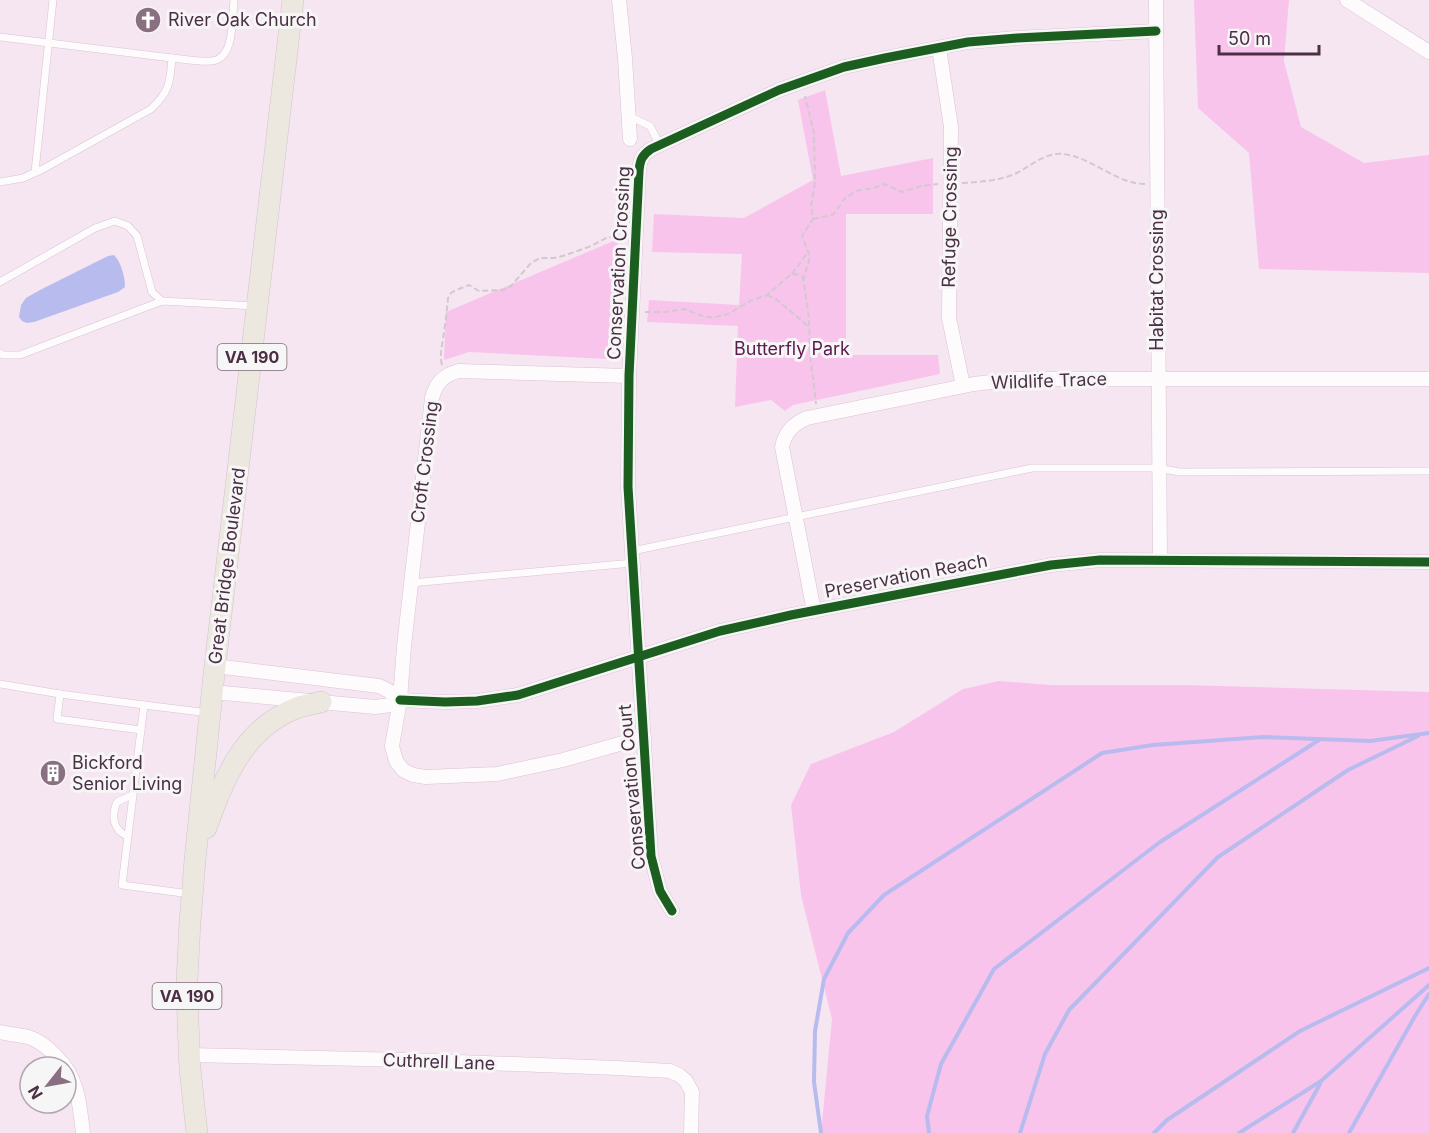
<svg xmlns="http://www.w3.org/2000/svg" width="1429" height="1133" font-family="Inter,sans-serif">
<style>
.green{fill:#f9c4ec}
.water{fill:#b7bbee}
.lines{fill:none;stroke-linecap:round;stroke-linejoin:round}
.stream{stroke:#b7bbee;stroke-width:4}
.service-casing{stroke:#d8c3d3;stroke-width:8}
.minor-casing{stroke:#d8c3d3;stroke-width:15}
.primary-casing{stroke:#d1c5ce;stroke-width:22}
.path{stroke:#d2c9cf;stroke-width:2;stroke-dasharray:6 3;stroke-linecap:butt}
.service{stroke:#fefbfd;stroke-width:7}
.minor{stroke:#fefbfd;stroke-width:14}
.primary{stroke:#ece7df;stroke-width:21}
.cycleway-casing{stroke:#f6f6f6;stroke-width:13}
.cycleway{stroke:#1b5e20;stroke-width:9}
.labels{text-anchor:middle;stroke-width:6;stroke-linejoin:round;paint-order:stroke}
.shield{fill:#f6f6f6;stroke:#7f6b7a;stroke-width:1.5}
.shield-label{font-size:16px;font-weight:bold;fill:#4c2f45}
.poi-label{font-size:18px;fill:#4c2f45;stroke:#f6f6f6;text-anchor:start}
.street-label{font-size:18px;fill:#4c2f45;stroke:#f6f6f6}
.park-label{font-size:18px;fill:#5b194f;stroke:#f6f6f6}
</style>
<rect width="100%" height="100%" fill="#f6e6f1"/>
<g class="green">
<path d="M1194 0H1289L1284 61 1301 127 1364 163 1429 155V273L1259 269 1249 153 1198 108Z"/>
<path d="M825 90 841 176 933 158V214H846V355H938L940 374 793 405 785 411 771 400 735 407 738 326 647 322 649 300 739 305 742 254 652 252 654 214 744 218 813 180 798 100Z"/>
<path d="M618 239 607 359 469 352 444 360 446 312Z"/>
<path d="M999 681 1050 685H1186L1429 692V1133H821L832 1019 801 895 791 805 811 764 894 732 963 689Z"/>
</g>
<path class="water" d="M114 255C121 262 125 277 125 287L118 292 34 322 27 323 22 321 19 317 21 305 26 298 40 290 108 256Z"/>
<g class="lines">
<g class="stream">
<path d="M821 1133 814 1082 815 1031 824 979 848 933 884 895 1102 753 1153 745 1263 737 1370 741 1429 733"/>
<path d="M929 1133 927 1116 941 1064 994 969 1160 842 1319 740"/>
<path d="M1020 1133 1045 1054 1069 1010 1218 857 1348 770 1418 736"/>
<path d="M1154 1133 1167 1120 1300 1031 1429 968"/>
<path d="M1239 1133 1321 1081 1429 985"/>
<path d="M1293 1133 1320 1084"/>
<path d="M1349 1133 1415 1016 1429 994"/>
</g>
<defs>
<g id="service">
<path d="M0 37 172 58"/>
<path d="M629 116 650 126 660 145"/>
<path d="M35 172 53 0"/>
<path d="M0 182 23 178 43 169 151 109C170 91 170 82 172 58 185 59 198 62 211 61 235 60 232 18 234 0"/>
<path d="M0 282 95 228 115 221 128 226 137 236 152 292 162 301"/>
<path d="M0 353 3 355H20L162 301 255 306"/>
<path d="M632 551 1032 468H1158L1179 472 1429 471"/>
<path d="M411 583 633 563"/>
<path d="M0 684 60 694"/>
<path d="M141 730 57 719 60 694 144 705"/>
<path d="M127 836C113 830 111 816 117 802L132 795"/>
<path d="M190 894 122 885 144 705 209 713"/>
</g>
<g id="minor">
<path d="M619 0 625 58 630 139"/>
<path d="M1156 0 1160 560"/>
<path d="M1347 0 1429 52"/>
<path d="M939 48 951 127 949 318 963 386"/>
<path d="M629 376 459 371C443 375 436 383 432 398L404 646 400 700 392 746 396 761 403 770 413 775 426 777 497 774 563 760 644 737"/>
<path d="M814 611 782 447C785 432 793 424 807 418L974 384 1017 379H1429"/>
<path d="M212 692 375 707 391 705 400 700 389 691 379 686 215 666"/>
<path d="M400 700 445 702 477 701 518 695 720 631 791 615 1051 565 1100 560 1429 562"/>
<path d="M672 911 660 891 651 856 628 487 629 376 639 171C640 160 642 155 651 149L779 90 844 67 885 58 968 42 1017 38 1156 31"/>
<path d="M0 1032C9 1034 19 1035 28 1037 44 1042 56 1055 65 1067"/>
<path d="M190 1055 406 1060 617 1068 670 1071 679 1075 686 1081 692 1092 691 1133"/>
<path d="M66 1068C79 1087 80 1110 83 1133"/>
</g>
<g id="primary">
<path d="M206 828C224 778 244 727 299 707 306 705 314 704 321 702"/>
<path d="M197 1133 190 1069 188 1023 187 980 190 922 195 860 214 674 293 0"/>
</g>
</defs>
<use href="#service" class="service-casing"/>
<use href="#minor" class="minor-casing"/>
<use href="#primary" class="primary-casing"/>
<g class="path">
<path d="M962 183C979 182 997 181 1012 175 1030 168 1043 152 1063 154 1092 157 1116 184 1145 184"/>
<path d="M813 219 832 215 836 211 845 198 856 191 873 188 885 184 902 192 921 186 938 184"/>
<path d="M792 274 808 252"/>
<path d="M803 281 810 257 802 236 813 219 811 206 815 183 814 133 805 96"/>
<path d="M767 295 776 299 808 326"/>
<path d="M645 312H666L684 309 705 317H716L728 314 752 300 767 295 790 275 795 274 799 275 803 278 804 284 809 318 810 353 816 404"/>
<path d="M442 365C439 353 443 343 444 332 446 320 447 309 448 298L451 293 456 290 469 285 479 291 503 290 511 286 531 263 540 258H554L566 255 591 246 608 237 624 238"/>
</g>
<use href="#service" class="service"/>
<use href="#minor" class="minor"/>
<use href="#primary" class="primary"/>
<defs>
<g id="cycleway">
<path d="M400 700 445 702 477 701 518 695 720 631 791 615 1051 565 1100 560 1429 562"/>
<path d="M672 911 660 891 651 856 628 487 629 376 639 171C640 160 642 155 651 149L779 90 844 67 885 58 968 42 1017 38 1156 31"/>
</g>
</defs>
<use href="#cycleway" class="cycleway-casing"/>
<use href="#cycleway" class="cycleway"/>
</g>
<defs>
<symbol id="church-disc" viewBox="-11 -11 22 22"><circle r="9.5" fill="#886f81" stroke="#f6f6f6"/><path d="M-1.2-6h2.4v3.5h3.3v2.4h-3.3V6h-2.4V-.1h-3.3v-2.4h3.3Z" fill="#fff"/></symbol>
<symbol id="building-disc" viewBox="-11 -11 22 22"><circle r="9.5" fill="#886f81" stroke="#f6f6f6"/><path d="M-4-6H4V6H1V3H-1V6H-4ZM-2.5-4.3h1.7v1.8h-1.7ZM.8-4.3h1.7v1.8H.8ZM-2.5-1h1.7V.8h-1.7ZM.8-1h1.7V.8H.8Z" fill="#fff"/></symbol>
</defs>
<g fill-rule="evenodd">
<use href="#church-disc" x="133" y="5" width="30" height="30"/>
<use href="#building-disc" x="38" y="758" width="30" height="30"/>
</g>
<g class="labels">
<g class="shield">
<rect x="217.5" y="344" width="69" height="26" rx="4.5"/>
<rect x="152.5" y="983" width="69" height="26" rx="4.5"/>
</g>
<g class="shield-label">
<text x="252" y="363">VA 190</text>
<text x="187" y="1002">VA 190</text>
</g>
<g class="poi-label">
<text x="168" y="26">River Oak Church</text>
<text x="72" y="769">Bickford<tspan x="72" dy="21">Senior Living</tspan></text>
</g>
<g class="street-label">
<text transform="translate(950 217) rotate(-89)" y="6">Refuge Crossing</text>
<text transform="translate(619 263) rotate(-87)" y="6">Conservation Crossing</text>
<text transform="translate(1157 280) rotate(-90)" y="6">Habitat Crossing</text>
<text transform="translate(1049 381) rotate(-2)" y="6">Wildlife Trace</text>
<text transform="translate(425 462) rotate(-83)" y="6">Croft Crossing</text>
<text transform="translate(227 566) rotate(-83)" y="6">Great Bridge Boulevard</text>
<text transform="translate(906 576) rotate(-11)" y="6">Preservation Reach</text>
<text transform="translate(632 787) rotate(-95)" y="6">Conservation Court</text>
<text transform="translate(439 1062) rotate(2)" y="6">Cuthrell Lane</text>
</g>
<g class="park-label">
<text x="792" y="355">Butterfly Park</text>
</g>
</g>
<g transform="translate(48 1085) rotate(239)"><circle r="28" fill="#f6f6f6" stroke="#b2a6af" stroke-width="1.5"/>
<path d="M0-4.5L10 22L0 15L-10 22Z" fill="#886f81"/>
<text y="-9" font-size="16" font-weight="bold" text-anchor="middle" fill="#4c2f45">N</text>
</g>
<path d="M1219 45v9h100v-9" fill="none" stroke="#4c2f45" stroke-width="3"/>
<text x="1228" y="45" font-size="18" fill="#4c2f45" stroke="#f6f6f6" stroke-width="4.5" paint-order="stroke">50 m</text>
</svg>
